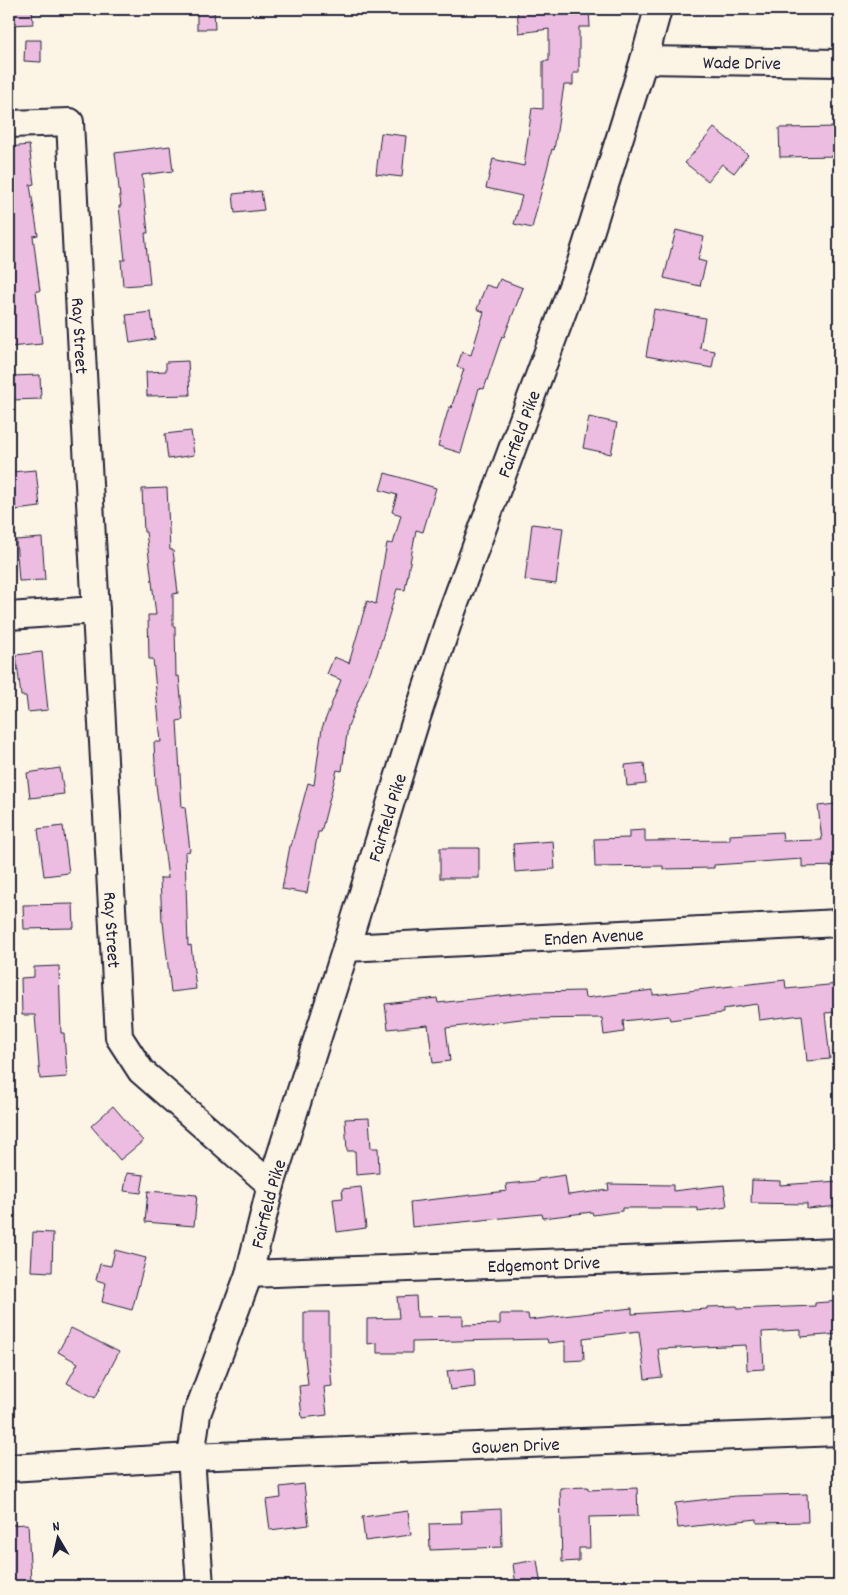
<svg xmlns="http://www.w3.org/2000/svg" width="848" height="1595" font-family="Dekko,sans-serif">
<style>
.building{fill:#ecbde0;stroke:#22223b}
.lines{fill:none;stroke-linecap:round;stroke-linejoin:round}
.minor-casing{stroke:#22223b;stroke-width:30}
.minor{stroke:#fcf5e5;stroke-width:26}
.labels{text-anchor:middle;stroke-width:5;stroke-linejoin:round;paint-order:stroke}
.street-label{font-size:19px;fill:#22223b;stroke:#fcf5e5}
</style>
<rect width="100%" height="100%" fill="#fcf5e5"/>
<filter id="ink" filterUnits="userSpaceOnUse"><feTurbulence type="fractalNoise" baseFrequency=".02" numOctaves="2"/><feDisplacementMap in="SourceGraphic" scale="10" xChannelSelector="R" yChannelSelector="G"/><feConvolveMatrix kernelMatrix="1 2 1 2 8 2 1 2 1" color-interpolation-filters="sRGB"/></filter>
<g filter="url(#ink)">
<g class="building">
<path d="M9 9H32L33 24 9 25Z"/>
<path d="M197 9H214L215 29H197Z"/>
<path d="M517 9H589L590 27H579V73H573V85H564L554 150 552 149 532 228 514 224 522 196 486 188 493 159 524 166 532 108 543 109V61H549V29L519 33Z"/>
<path d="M25 40H41V62L24 61Z"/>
<path d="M838 127 839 156 780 157 779 128Z"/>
<path d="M714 128 748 155 734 173 722 164 708 181 685 163Z"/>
<path d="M381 133 406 136 402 177 376 174Z"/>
<path d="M29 145 34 184 30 185 38 235 33 236 40 291H36L42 344 9 347V147Z"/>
<path d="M170 146 173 171 142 175 148 233H145L150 284 123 286 121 260H125L119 206H121L115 153Z"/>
<path d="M261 191 264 210 235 213 233 194Z"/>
<path d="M676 230 704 237 698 260 706 262 700 286 664 278Z"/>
<path d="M500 279 523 288 504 337 502 336 484 389 479 388 461 453 438 446 449 407 451 408 464 369 457 367 462 352 471 355 484 312 477 309 486 285 496 288Z"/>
<path d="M654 309 705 318 700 348 715 351 712 368 646 356Z"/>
<path d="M151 312 155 339 130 343 126 315Z"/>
<path d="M188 361 190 395 147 396 146 372 166 371V362Z"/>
<path d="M40 375 41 399 11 400V376Z"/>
<path d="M589 417 617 423 611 454 583 448Z"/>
<path d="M191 431 194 455 168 459 165 434Z"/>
<path d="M36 470 40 507 16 510 11 472Z"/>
<path d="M385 473 436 488 423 532 416 530 405 590 397 589 377 655 348 726 342 771 337 770 321 832H318L307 893 282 889 290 846H291L308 783 314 785 322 728 341 680 327 674 334 657 349 663 367 601 376 604 387 543 393 544 401 515 392 512 397 495 380 490Z"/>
<path d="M167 488 170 550H173L178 593 173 594V627H175L176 677 179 676 183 720 177 721 182 808 185 807 190 851 185 852 188 946 191 945 196 989 171 992 163 922H162L160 878H168L156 785 154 742H161L153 659H149L148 615H156L146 532H144L142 489Z"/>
<path d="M532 524 563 528 556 584 525 580Z"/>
<path d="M42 538 45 580 19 581 16 540Z"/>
<path d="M42 652 48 710 28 712 26 696H21L16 655Z"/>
<path d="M644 763 646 784 627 786 625 765Z"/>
<path d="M60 768 64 794 30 798 27 773Z"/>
<path d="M836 804 839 831V866L802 867V859L714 865V868L663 869V866L595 867 594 839 629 838V831L645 830V841L730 840V835L782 832 783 841 822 840 818 806Z"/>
<path d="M63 826 69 873 44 876 38 829Z"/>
<path d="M553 841 555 869 515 872 513 844Z"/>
<rect x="440" y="848" width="39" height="30"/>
<path d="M73 904 74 928 24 929 23 905Z"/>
<path d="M59 966 61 1033H64L67 1077 40 1079 35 1015H22L21 978 34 977V967Z"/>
<path d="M785 980 786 989 839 984V1012L825 1013 830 1059 807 1061 802 1015 759 1020 757 1004 723 1009V1013L670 1020 669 1016 623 1021 624 1032 604 1035 602 1018 521 1019 446 1028 450 1061 433 1063 428 1025 388 1029 385 1004 437 998 438 1003 535 992 584 991 585 998 653 990V995Z"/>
<path d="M113 1106 143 1141 120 1160 91 1126Z"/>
<path d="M369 1118 371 1148H378L379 1173 356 1175 355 1151H347L345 1119Z"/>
<path d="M127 1173 144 1175 141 1193 124 1191Z"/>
<path d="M565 1175 568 1195 609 1190 608 1184 673 1185V1191L724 1185 727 1207 698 1211V1208H622V1211L593 1215 592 1212 543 1218 542 1214 412 1227 410 1202 507 1191 506 1184 538 1181V1179Z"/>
<path d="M752 1180 780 1181V1185L839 1181V1206L807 1209V1204L751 1203Z"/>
<path d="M361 1187 366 1228 337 1232 333 1199 343 1198 342 1189Z"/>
<path d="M148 1191 197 1195 194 1226 145 1222Z"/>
<path d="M33 1232 53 1233 52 1272 31 1271Z"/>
<path d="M115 1250 146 1258 132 1310 102 1302 106 1283 96 1280 100 1264 111 1266Z"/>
<path d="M416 1296 417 1317 463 1316V1325L500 1324V1314H528L529 1320 632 1308V1314L707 1309V1307L737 1306V1309L815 1306V1303L839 1301V1334L801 1337V1330L762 1332 764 1369 747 1370 746 1345 658 1349 662 1377 645 1379 639 1331 583 1338 584 1360 565 1361V1341L548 1343 547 1339 412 1342V1353H377V1343L367 1344V1319L399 1318 397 1297Z"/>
<path d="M304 1312H329V1354L332 1386 324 1387 327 1415 302 1418 299 1386 308 1385 304 1348Z"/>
<path d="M71 1328 119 1352 95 1398 67 1383 78 1363 58 1352Z"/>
<path d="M474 1368 475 1387 450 1390 447 1371Z"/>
<path d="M304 1484 309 1525 270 1530 266 1500 281 1498 280 1487Z"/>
<path d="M588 1487V1490L637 1488 638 1516 589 1517 590 1548H579V1561L562 1562 560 1488Z"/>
<path d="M807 1494 808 1522 757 1523V1519L678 1528 675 1503 736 1496Z"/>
<path d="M501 1509 502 1547 430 1550 429 1524 462 1523 461 1511Z"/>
<path d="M408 1511 411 1535 365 1541 362 1517Z"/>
<path d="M28 1524 31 1582 9 1583V1525Z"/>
<path d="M537 1560 541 1586H516L513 1564Z"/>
</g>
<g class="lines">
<defs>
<g id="minor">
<path id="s1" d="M644 60 839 63"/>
<path id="s2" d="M9 124 70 122 83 373 119 1037 141 1071 271 1185"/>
<path d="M9 616 96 610"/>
<path id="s3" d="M346 948 839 923"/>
<path id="s4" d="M249 1274 839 1252"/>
<path id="s5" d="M9 1468 191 1457 197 1414 249 1274 271 1185 346 948 415 723 451 614 580 265 644 60 658 9"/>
<path id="s6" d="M200 1586 191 1457 839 1432"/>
</g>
</defs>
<use href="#minor" class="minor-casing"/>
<use href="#minor" class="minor"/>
</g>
</g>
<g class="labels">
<g class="street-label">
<text dy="7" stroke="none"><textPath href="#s1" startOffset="98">Wade Drive</textPath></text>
<text dy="7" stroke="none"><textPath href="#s2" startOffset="275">Ray Street</textPath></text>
<text dy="7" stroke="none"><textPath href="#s5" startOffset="1258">Fairfield Pike</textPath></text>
<text dy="7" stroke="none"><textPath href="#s5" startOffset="852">Fairfield Pike</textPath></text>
<text dy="7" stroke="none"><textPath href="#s2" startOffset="870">Ray Street</textPath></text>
<text dy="7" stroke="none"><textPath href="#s3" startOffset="248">Enden Avenue</textPath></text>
<text dy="7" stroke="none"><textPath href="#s5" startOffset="448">Fairfield Pike</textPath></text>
<text dy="7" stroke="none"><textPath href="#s4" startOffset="295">Edgemont Drive</textPath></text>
<text dy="7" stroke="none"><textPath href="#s6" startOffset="454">Gowen Drive</textPath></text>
</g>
</g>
<rect width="848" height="1595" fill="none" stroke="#fcf5e5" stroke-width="30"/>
<rect x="15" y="15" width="818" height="1565" fill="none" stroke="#22223b" stroke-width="2" filter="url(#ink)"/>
<g transform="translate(58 1538) rotate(351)" stroke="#fcf5e5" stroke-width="4" paint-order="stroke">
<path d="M0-4L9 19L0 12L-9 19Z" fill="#22223b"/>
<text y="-8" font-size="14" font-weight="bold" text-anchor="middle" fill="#22223b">N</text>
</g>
</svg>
